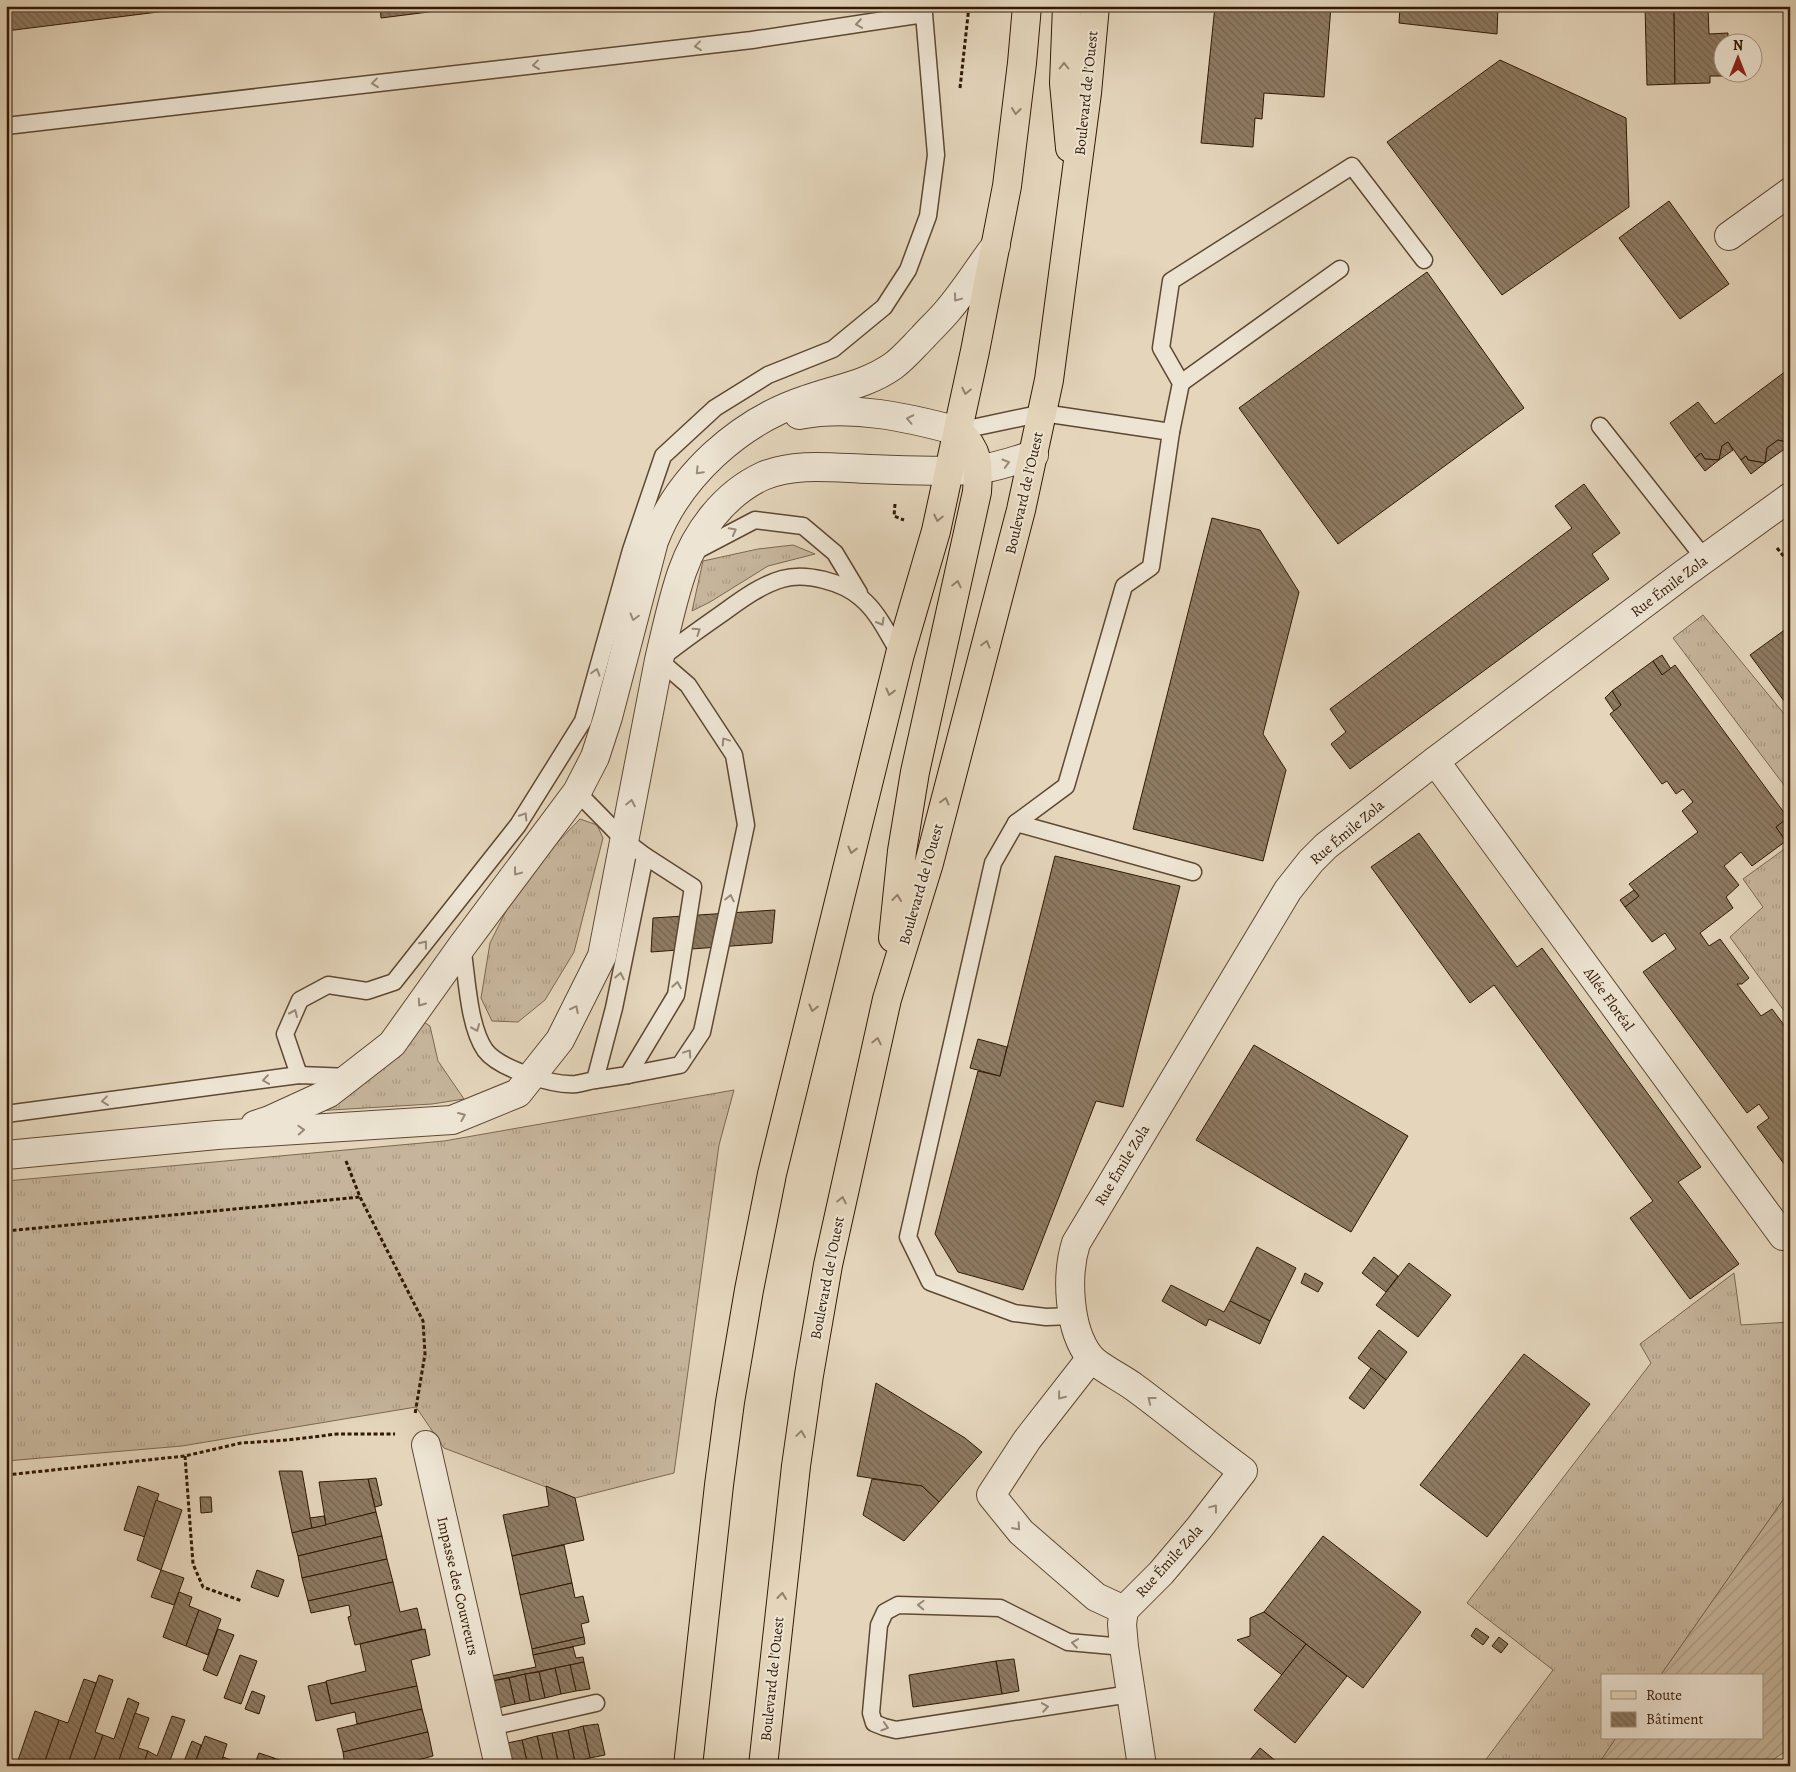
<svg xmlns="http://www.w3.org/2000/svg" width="1796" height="1772" font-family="Alegreya,serif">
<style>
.grass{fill:url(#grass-tufts);stroke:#7c6750}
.garden{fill:url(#garden-furrows);stroke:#7c6750}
.building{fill:url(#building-back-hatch);stroke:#311904}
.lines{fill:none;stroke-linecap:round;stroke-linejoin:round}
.lane-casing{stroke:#5e4832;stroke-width:19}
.street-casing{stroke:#5e4832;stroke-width:30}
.primary-casing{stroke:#311904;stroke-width:30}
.path{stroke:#311904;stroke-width:3;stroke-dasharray:4 2.5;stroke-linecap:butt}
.lane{stroke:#ede4d3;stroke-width:16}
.street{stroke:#ede4d3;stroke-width:28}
.primary{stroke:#e4d5bb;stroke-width:28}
.oneway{stroke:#988976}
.oneway2{stroke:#938069}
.labels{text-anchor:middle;stroke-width:4;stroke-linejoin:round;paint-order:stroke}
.street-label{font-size:15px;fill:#311904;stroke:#ede4d3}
</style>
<defs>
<pattern id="grass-tufts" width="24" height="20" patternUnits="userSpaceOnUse" patternTransform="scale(1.25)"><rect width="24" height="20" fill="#c6b59c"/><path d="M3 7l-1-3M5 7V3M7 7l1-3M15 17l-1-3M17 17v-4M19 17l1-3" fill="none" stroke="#ab9b85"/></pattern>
<pattern id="garden-furrows" width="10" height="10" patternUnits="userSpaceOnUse" patternTransform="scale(1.25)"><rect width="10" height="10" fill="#c6b59c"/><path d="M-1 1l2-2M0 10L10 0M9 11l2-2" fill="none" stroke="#ab9b85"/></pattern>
<pattern id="building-back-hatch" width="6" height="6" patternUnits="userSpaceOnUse" patternTransform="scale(1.25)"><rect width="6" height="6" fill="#8e7b63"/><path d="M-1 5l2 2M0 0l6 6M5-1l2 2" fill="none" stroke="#75644f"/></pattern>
</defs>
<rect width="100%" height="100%" fill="#e4d5bb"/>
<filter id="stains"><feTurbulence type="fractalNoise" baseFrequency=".004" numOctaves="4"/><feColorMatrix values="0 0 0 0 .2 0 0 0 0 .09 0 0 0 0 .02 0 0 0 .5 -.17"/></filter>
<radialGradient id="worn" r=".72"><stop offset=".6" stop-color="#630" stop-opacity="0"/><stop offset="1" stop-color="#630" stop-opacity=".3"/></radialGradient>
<g class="grass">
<path d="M793 545 815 554 768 566 710 602 692 611 703 561 758 549Z"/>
<path d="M1703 615 1790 721V793L1673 638Z"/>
<path d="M580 819 597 825 603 838 574 952 545 1000 518 1022 492 1021 481 998 490 943 522 879Z"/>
<path d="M1790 845V1019L1730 937 1763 907 1743 879Z"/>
<path d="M421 1020 430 1026 438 1061 464 1099 432 1104 314 1111Z"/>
<path d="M734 1090 719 1145 674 1473 575 1498 444 1448 416 1407 182 1446 6 1461V1181L444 1141Z"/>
<path d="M1734 1273 1741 1325 1790 1322V1490L1660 1676H1602V1738H1616L1597 1766H1481L1553 1670 1467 1603 1651 1363 1640 1344Z"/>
</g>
<path class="garden" d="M1790 1490V1748L1764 1766H1597L1616 1738H1762V1676H1660Z"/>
<g class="building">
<path d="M6 6H206L6 31Z"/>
<path d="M380 6H476L381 18Z"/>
<path d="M1215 6H1331L1324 97 1264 93 1262 119 1255 118 1253 147 1201 143Z"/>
<path d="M1400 6H1498L1497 34 1399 23Z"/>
<path d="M1645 6H1674L1675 84 1647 85Z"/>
<path d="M1708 7 1709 34 1728 33V42H1724V72H1729V76H1710V83L1675 84 1674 8Z"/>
<path d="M1500 60 1626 118 1629 207 1502 295 1387 142Z"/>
<path d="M1669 201 1729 284 1680 319 1619 238Z"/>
<path d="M1427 272 1524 408 1338 544 1239 408Z"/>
<path d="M1790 368V443L1778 440 1767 448 1765 463 1748 460 1746 456 1741 460 1728 442 1722 446 1719 460 1705 459 1701 453 1695 458 1670 423 1698 402 1715 424Z"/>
<path d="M1778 440 1790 443V445L1765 463 1767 448Z"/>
<path d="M1728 442 1733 450 1719 460 1722 446Z"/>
<path d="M1701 453 1705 459 1719 460 1705 471 1695 458Z"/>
<path d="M1746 456 1748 460 1765 463 1751 474 1741 460Z"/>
<path d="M1584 484 1620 533 1592 554 1609 579 1350 769 1331 744 1346 732 1330 709 1572 528 1555 506Z"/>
<path d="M1212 518 1260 530 1299 592 1263 734 1286 770 1263 861 1133 829Z"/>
<path d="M1786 629 1790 634V709L1750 655Z"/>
<path d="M1662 655 1671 669 1662 675 1653 661Z"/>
<path d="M1653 661 1662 675 1675 665 1788 818 1776 827 1786 841 1752 866 1741 852 1724 866 1739 885 1726 897 1733 908 1700 933 1709 946 1720 939 1749 978 1742 984H1737L1761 1016 1772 1009 1790 1033V1166L1787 1168 1757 1127 1769 1118 1759 1104 1747 1113 1643 972 1676 949 1665 933 1652 942 1625 907 1639 896 1629 884 1698 832 1682 811 1693 802 1683 789 1676 794 1667 781 1662 784 1610 714 1621 705 1612 691Z"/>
<path d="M1612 691 1621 705 1614 711 1605 698Z"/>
<path d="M1785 820 1790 828V839L1786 841 1776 827Z"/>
<path d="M1419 833 1517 967 1542 948 1701 1167 1678 1182 1739 1264 1690 1299 1630 1218 1653 1201 1494 985 1470 1003 1371 867Z"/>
<path d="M1055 856 1180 886 1123 1107 1096 1101 1023 1290 958 1272 935 1234 978 1071 1000 1076Z"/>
<path d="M1634 890 1639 896 1625 907 1620 900Z"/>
<path d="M775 910 772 943 651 952 653 918Z"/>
<path d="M978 1039 1007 1047 1000 1076 970 1068Z"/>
<path d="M1254 1045 1408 1136 1351 1232 1196 1140Z"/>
<path d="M1257 1247 1296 1268 1270 1321 1230 1301Z"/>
<path d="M1374 1257 1398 1276 1386 1292 1362 1273Z"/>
<path d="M1409 1263 1451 1295 1418 1337 1376 1305Z"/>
<path d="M1305 1273 1323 1283 1318 1292 1301 1283Z"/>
<path d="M1171 1285 1224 1312 1230 1301 1270 1321 1260 1344 1209 1319 1206 1326 1162 1301Z"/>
<path d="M1379 1330 1407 1352 1386 1380 1358 1358Z"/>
<path d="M1524 1354 1590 1404 1487 1537 1420 1485Z"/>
<path d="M1371 1368 1386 1380 1364 1409 1349 1398Z"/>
<path d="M876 1383 965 1438 982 1452 939 1502 922 1486 857 1476Z"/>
<path d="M279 1471H302L312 1528 292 1533Z"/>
<path d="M376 1478 382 1505 375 1507 368 1479Z"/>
<path d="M368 1479 376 1512 326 1525 319 1482Z"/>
<path d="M872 1479 922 1486 939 1502 904 1541 863 1515Z"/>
<path d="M138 1486 159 1494 145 1537 124 1530Z"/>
<path d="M546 1486 575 1498 584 1540 512 1556 503 1515 549 1506Z"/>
<path d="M200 1497H211L212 1512 201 1513Z"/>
<path d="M156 1500 182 1510 161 1570 137 1560Z"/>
<path d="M376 1512 382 1536 298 1556 292 1533Z"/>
<path d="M324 1516 326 1525 312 1528 310 1518Z"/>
<path d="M382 1536 387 1559 302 1578 298 1556Z"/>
<path d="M1323 1536 1421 1612 1363 1688 1264 1612Z"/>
<path d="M564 1545 572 1583 520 1595 512 1556Z"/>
<path d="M387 1559 393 1582 308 1601 302 1578Z"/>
<path d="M161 1570 184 1578 174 1605 151 1597Z"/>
<path d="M257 1570 284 1580 278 1597 251 1587Z"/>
<path d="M393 1582 400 1612 417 1608 422 1629 355 1645 348 1617 351 1616 349 1605 311 1613 308 1601Z"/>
<path d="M572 1583 575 1598 583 1596 589 1622 581 1624 584 1637 532 1649 520 1595Z"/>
<path d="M179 1592 192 1597 189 1606 199 1610 186 1646 163 1637Z"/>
<path d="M199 1610 221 1619 208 1655 186 1646Z"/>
<path d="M1264 1612 1306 1644 1282 1675 1237 1640 1250 1636V1618Z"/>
<path d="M1476 1628 1489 1637 1483 1645 1471 1636Z"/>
<path d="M218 1629 234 1635 217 1676 203 1670Z"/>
<path d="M425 1629 430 1655 411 1660 417 1686 331 1704 326 1681 366 1671 360 1644Z"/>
<path d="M584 1637 585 1644 533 1655 532 1649Z"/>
<path d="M1499 1637 1508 1644 1501 1653 1492 1646Z"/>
<path d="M1306 1644 1347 1676 1295 1743 1254 1710Z"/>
<path d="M573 1647 576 1658 583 1657 584 1662 492 1681 491 1676 536 1667 533 1655Z"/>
<path d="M240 1655 257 1661 241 1704 224 1698Z"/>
<path d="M1014 1659 1019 1691 1002 1694 996 1661Z"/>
<path d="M996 1661 1002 1694 913 1707 909 1675Z"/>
<path d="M584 1662 590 1689 576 1691 570 1665Z"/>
<path d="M570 1665 576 1691 561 1694 555 1668Z"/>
<path d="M555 1668 561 1694 545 1698 539 1672Z"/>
<path d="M539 1672 545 1698 530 1701 525 1674Z"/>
<path d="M525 1674 530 1701 515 1704 509 1678Z"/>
<path d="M99 1675 113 1680 95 1732 103 1735 92 1766H67Z"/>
<path d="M509 1678 515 1704 498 1708 492 1681Z"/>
<path d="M84 1679 96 1683 67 1766H43L59 1720 68 1723Z"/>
<path d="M326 1682 331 1704 417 1686 422 1709 357 1724 355 1712 316 1721 308 1686Z"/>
<path d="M252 1691 265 1696 259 1714 245 1709Z"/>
<path d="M128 1698 139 1703 117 1766H92L103 1735 114 1739Z"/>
<path d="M422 1709 428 1732 343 1752 337 1729Z"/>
<path d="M35 1711 59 1720 43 1766H16Z"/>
<path d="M135 1713 149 1718 138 1748 148 1751 143 1766H117Z"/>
<path d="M172 1716 185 1720 168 1766H143L148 1751 157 1756Z"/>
<path d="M598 1724 605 1755 590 1758 583 1726Z"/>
<path d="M583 1726 590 1758 575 1762 568 1730Z"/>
<path d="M568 1730 575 1762 559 1766 552 1733Z"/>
<path d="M428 1732 433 1756 395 1766H345L343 1752Z"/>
<path d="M552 1733 559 1766H544L537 1736Z"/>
<path d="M205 1736 227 1744 220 1766H194Z"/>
<path d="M537 1736 544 1766H528L522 1740Z"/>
<path d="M522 1740 528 1766H512L507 1743Z"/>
<path d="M192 1741 201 1745 194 1766H168L170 1760 183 1764Z"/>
<path d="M1260 1748 1282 1766H1245Z"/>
<path d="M259 1753 274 1758 270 1766H254Z"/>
<path d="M223 1757 244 1765V1766H220Z"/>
<path d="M274 1758 283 1761 281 1766H270Z"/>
</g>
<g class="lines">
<defs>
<g id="lane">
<path d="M6 126 752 40 924 14 936 155 928 216 908 270 884 307 833 349 768 375 715 408 663 456 631 550 583 721 518 825 394 982 367 991 328 985 300 1000 285 1034 299 1075"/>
<path d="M1181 383 1340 269"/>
<path d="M1600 426 1705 559"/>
<path d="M958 431 1043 413 1171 432 1151 567 1124 586 1066 786 1016 823"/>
<path d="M1171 432 1181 383 1161 348 1171 281 1352 166 1424 260"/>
<path d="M692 553 755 520 803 526 835 553 859 593"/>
<path d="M462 946C467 976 468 1025 485 1050 499 1069 554 1086 576 1084 583 1083 589 1081 595 1080L614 1008 645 856 624 840 577 792"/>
<path d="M628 1075 680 1065 702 1032 746 825 734 755 688 685 659 660C677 645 697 631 717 617 737 603 758 586 782 579 806 572 843 582 861 598 879 613 888 635 900 654"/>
<path d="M595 1080 628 1075 676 995 693 887 645 856"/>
<path d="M6 1114 299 1075 350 1077"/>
<path d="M1073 1316 1046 1317 1014 1313 930 1282 908 1237 993 863 1016 823 1193 872"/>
<path d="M1124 1647 1068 1642 1000 1608 898 1605 885 1612 879 1625 871 1713 874 1723 884 1727 896 1730 1130 1694"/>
<path d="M490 1727 596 1703"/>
</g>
<g id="street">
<path d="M1729 236 1790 192"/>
<path d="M799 415C853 405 906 417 958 431"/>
<path d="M1435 761 1783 1236"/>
<path d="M255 1125 270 1120 329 1093 392 1044 462 946 577 792 595 757 608 717 654 541C679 476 739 422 805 400 835 389 866 385 893 366 904 358 913 347 923 337 931 328 941 319 949 309 966 289 980 266 996 245"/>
<path d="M6 1155 217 1135 452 1120 518 1093 560 1040 602 956 659 660C666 631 672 601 682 572 696 532 724 494 763 476 796 462 835 468 869 469 904 470 940 472 975 470 995 468 1015 460 1034 455"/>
<path d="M1091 1358 1027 1440 991 1495 1021 1532 1096 1597 1124 1610"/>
<path d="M426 1445 499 1766"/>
<path d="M1142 1766 1124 1647 1122 1624 1124 1610 1161 1573 1199 1528 1243 1471C1206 1444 1171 1414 1134 1387 1122 1378 1099 1367 1090 1357 1068 1329 1066 1275 1076 1243L1288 890 1311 861 1326 846 1435 761 1685 573 1790 497"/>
</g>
<g id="primary">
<path d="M1067 6 1064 83 1070 148"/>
<path d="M893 938 902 851 915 772 977 492C979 465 979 450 958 431"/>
<path d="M688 1766 719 1485 730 1402 749 1290 772 1174 900 654 936 531 975 351 1007 186 1022 63 1027 6"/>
<path d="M763 1766 796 1466 809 1375 828 1265 887 999 929 863 1021 510 1049 380 1087 93 1095 6"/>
</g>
</defs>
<use href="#lane" class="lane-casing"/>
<use href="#street" class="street-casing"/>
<use href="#primary" class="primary-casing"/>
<g class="path">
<path d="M960 88 969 6"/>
<path d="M895 504 894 516 904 520"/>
<path d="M1777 548 1790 564"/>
<path d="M346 1161 360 1197 423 1321 425 1354 415 1414"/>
<path d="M6 1231 360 1197"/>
<path d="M185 1456 193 1564 203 1587 242 1601"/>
<path d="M6 1475 185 1456 241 1443 288 1440 337 1434H395"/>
</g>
<use href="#lane" class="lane"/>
<use href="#street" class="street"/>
<use href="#primary" class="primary"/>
</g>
<defs><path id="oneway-chevron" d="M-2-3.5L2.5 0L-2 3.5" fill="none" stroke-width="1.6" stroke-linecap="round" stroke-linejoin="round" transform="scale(1.25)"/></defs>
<g class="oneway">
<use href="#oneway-chevron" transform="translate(859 24) rotate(172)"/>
<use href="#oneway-chevron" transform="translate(698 46) rotate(173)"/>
<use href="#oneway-chevron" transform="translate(536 65) rotate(173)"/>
<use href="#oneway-chevron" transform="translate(375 83) rotate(173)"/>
<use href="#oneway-chevron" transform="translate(957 298) rotate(127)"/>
<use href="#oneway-chevron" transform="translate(910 419) rotate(-168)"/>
<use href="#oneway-chevron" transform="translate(1006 463) rotate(-16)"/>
<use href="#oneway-chevron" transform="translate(699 471) rotate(134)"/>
<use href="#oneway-chevron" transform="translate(733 531) rotate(-28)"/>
<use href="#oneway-chevron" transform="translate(634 617) rotate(105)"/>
<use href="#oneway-chevron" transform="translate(881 622) rotate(60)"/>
<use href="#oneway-chevron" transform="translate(697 631) rotate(-34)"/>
<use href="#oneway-chevron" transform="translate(596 672) rotate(-74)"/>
<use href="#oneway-chevron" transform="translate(725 741) rotate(-124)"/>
<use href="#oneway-chevron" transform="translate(631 803) rotate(-79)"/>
<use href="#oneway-chevron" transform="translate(524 816) rotate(-58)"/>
<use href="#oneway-chevron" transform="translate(517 872) rotate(127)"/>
<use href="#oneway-chevron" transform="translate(730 898) rotate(-78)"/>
<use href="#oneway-chevron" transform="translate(424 944) rotate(-52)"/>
<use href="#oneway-chevron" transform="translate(620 976) rotate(-79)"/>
<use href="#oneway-chevron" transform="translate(677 985) rotate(-81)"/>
<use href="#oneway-chevron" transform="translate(421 1003) rotate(125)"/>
<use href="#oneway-chevron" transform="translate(575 1009) rotate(-63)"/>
<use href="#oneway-chevron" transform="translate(294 1013) rotate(-66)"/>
<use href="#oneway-chevron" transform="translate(476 1028) rotate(68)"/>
<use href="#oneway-chevron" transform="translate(688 1053) rotate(-56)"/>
<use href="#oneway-chevron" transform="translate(266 1080) rotate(172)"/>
<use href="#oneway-chevron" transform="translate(105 1101) rotate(173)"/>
<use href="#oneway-chevron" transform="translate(462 1116) rotate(-23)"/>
<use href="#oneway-chevron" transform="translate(301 1130) rotate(-3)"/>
<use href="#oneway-chevron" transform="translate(1061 1396) rotate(129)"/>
<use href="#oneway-chevron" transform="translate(1151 1400) rotate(-142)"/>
<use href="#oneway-chevron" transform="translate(1214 1508) rotate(-53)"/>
<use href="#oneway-chevron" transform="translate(1017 1527) rotate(49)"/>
<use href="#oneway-chevron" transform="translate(921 1605) rotate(-178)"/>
<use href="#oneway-chevron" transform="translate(1075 1643) rotate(-172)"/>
<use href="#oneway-chevron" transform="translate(1045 1707) rotate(-9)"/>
<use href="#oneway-chevron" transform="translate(885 1727) rotate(17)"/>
</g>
<g class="oneway2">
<use href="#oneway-chevron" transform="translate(1064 66) rotate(-90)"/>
<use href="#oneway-chevron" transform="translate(1016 111) rotate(97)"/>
<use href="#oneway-chevron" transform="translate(966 391) rotate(102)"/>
<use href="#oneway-chevron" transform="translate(938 518) rotate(102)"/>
<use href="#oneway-chevron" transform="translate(957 584) rotate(-77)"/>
<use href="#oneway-chevron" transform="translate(986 644) rotate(-75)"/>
<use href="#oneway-chevron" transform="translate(890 692) rotate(104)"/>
<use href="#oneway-chevron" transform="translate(945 801) rotate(-75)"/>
<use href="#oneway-chevron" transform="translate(852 850) rotate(104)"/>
<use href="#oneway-chevron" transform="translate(897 898) rotate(-84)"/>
<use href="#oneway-chevron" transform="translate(813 1008) rotate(104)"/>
<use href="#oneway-chevron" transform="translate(877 1041) rotate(-77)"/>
<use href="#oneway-chevron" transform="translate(842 1200) rotate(-78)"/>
<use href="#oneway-chevron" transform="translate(801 1434) rotate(-82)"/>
<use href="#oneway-chevron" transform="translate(782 1596) rotate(-84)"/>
</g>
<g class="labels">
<g class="street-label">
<text transform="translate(1086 93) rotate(-84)" y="5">Boulevard de l'Ouest</text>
<text transform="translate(1024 493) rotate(-77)" y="5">Boulevard de l'Ouest</text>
<text transform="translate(1669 586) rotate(-37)" y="5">Rue Émile Zola</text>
<text transform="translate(1347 832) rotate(-40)" y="5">Rue Émile Zola</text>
<text transform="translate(921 884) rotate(-74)" y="5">Boulevard de l'Ouest</text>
<text transform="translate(1609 999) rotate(54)" y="5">Allée Floréal</text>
<text transform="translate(1122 1165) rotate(-59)" y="5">Rue Émile Zola</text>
<text transform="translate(827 1278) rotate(-79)" y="5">Boulevard de l'Ouest</text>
<text transform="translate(1169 1561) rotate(-48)" y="5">Rue Émile Zola</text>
<text transform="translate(458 1586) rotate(77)" y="5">Impasse des Couvreurs</text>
<text transform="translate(772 1679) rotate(-84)" y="5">Boulevard de l'Ouest</text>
</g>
</g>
<rect width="1796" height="1772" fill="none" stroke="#e4d5bb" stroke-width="25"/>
<rect x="8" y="8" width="1781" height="1757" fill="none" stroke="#311904" stroke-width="2.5"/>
<rect x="12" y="12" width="1771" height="1747" fill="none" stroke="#311904"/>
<rect x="1601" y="1674" width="162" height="65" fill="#ede4d3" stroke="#a29380"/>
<rect x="1611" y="1691" width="25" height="8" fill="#e4d5bb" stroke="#a29380"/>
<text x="1646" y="1700" font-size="15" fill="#311904">Route</text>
<rect x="1611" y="1712" width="25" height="15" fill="url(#building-back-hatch)" stroke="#a29380"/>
<text x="1646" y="1724" font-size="15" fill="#311904">Bâtiment</text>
<g transform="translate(1738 58)"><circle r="24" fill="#ede4d3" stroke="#a29380"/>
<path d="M0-4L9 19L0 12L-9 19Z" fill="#8f2418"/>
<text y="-8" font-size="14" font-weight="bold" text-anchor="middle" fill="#311904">N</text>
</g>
<rect width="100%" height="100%" filter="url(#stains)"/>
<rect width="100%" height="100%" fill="url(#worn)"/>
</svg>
